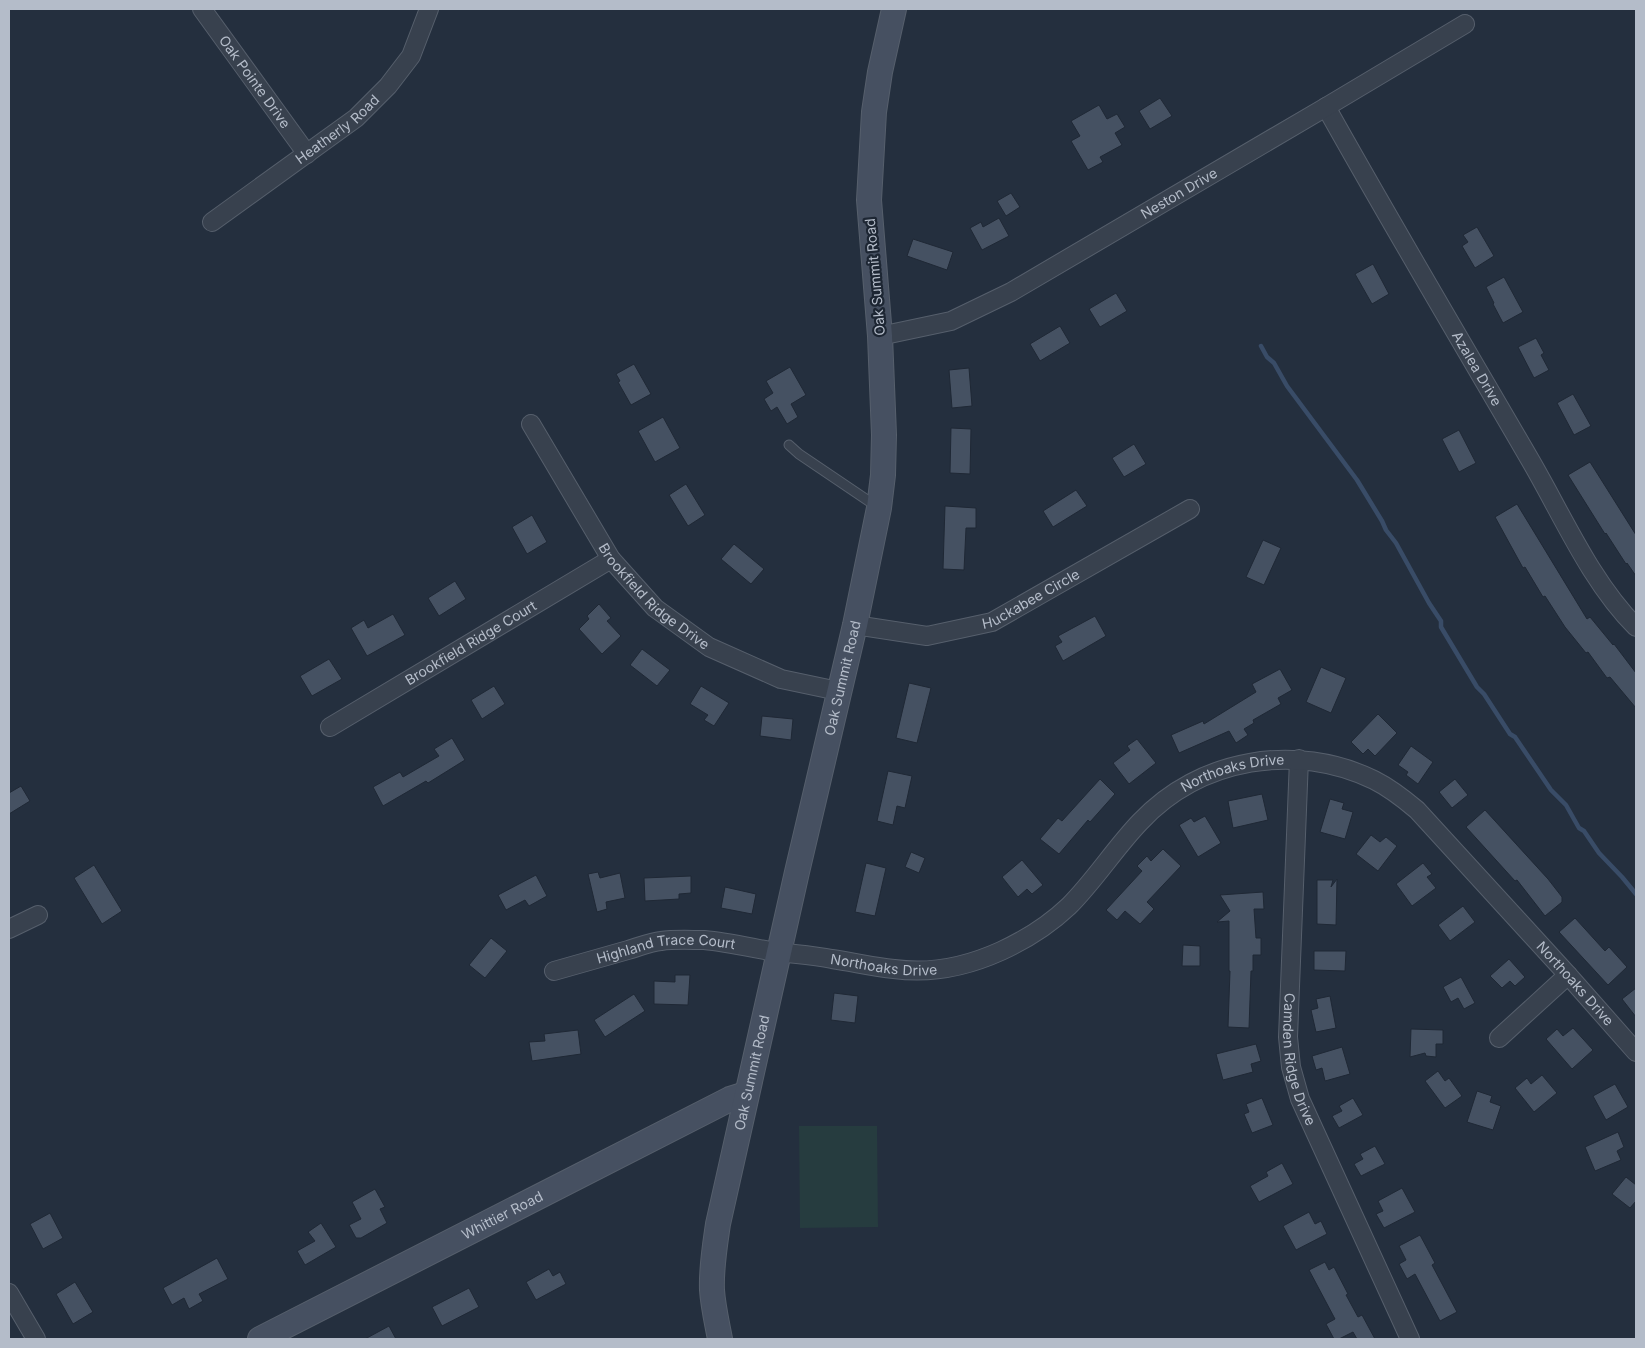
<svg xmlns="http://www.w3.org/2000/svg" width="1645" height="1348" font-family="Inter,sans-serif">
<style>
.green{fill:#263c3f}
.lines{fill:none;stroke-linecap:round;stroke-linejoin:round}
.stream{stroke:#394c67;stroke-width:4.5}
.building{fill:#455162;stroke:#1f2835}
.lane-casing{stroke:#565f6c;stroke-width:11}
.street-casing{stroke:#565f6c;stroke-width:20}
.secondary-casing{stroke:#565f6c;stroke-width:26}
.lane{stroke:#38414e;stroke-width:9}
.street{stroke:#38414e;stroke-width:18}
.secondary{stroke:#465061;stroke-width:24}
.labels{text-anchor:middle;stroke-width:4.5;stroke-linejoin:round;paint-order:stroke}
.street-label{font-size:14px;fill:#b4bcc9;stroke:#1d2633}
</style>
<rect width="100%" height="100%" fill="#242f3e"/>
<path class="green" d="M799 1126H877L878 1227 800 1228Z"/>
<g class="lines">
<path class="stream" d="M1261 346 1267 357 1274 363 1287 386 1357 480 1382 521 1386 530 1396 543 1429 603 1441 621V627L1477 687 1484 694 1510 734 1515 737 1551 790 1566 805 1579 828 1584 831 1599 853 1622 877 1636 894"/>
</g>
<g class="building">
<path d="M1160 98 1172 116 1150 129 1139 111Z"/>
<path d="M1099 105 1107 119 1117 114 1125 127 1115 133 1122 145 1100 157 1103 162 1088 170 1071 141 1080 136 1071 121Z"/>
<path d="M1011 193 1020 207 1006 216 997 201Z"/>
<path d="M999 218 1009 236 982 250 970 228 981 222 983 227Z"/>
<path d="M1477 227 1494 256 1475 268 1462 246 1468 242 1463 235Z"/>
<path d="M913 239 953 252 947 270 907 256Z"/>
<path d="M1373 264 1389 294 1372 304 1355 274Z"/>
<path d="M1504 277 1523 312 1503 323 1493 304 1494 303 1486 287Z"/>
<path d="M1116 293 1127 311 1100 327 1089 309Z"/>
<path d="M1060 326 1070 343 1040 361 1030 344Z"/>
<path d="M1536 338 1544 353 1541 355 1549 370 1534 378 1518 347Z"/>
<path d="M634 364 651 394 631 405 618 382 620 381 616 374Z"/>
<path d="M790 367 806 395 791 404 798 417 787 424 777 407 771 411 764 399 773 393 766 381Z"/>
<path d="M969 368 972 406 952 408 949 370Z"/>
<path d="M1573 394 1591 426 1574 435 1557 403Z"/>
<path d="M663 417 680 448 655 462 638 431Z"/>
<path d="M951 428 971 429 970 474 950 473Z"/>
<path d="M1459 430 1476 463 1459 472 1442 439Z"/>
<path d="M1134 444 1146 464 1124 477 1112 458Z"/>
<path d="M1590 462 1636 535V576L1627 563 1626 564 1606 533 1605 534 1568 475Z"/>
<path d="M686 484 705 515 688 526 669 495Z"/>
<path d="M1076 490 1087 506 1053 527 1043 511Z"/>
<path d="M1517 504 1587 619 1590 617 1613 645 1614 644 1636 673V708L1610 677 1607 678 1588 652 1586 653 1565 627 1545 596 1543 597 1525 567 1523 568 1495 517Z"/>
<path d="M945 506 976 508V528H966L964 570 943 569Z"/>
<path d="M532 515 547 542 527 554 512 527Z"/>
<path d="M1263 540 1281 548 1264 585 1246 577Z"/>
<path d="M734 544 764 569 751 584 721 559Z"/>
<path d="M455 581 466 599 439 616 428 598Z"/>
<path d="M599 604 611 618 607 621 621 636 602 654 579 629 589 619 587 616Z"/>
<path d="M393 614 405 635 367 656 351 628 364 620 368 628Z"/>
<path d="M1095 616 1106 636 1063 661 1055 646 1062 642 1058 636Z"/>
<path d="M642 649 670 670 657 686 630 665Z"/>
<path d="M329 659 342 679 312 696 300 676Z"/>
<path d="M1321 667 1346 678 1331 713 1306 702Z"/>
<path d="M1280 669 1292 690 1278 698 1281 704 1253 720 1254 723 1244 729 1248 735 1236 743 1229 731 1179 753 1171 735 1203 721 1204 724 1256 692 1252 684Z"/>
<path d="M909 683 931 688 917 743 896 738Z"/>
<path d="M494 686 505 704 482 719 471 700Z"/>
<path d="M701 686 729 703 714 726 704 720 708 715 690 704Z"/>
<path d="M1378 714 1397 733 1375 756 1368 749 1363 754 1351 742Z"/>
<path d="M762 716 793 719 791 740 760 736Z"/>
<path d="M452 738 465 760 428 783 426 781 383 806 373 787 400 772 403 777 439 756 434 749Z"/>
<path d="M1137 739 1156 763 1129 784 1113 763 1130 750 1127 746Z"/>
<path d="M1411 746 1433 762 1418 784 1406 775 1408 772 1398 765Z"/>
<path d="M888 771 912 776 905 808 897 806 893 825 877 821Z"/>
<path d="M1100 779 1115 794 1090 822 1088 820 1059 854 1040 839 1058 818 1062 821Z"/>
<path d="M1455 779 1468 795 1452 808 1439 792Z"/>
<path d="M21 786 30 801 9 814V793Z"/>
<path d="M1262 794 1268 820 1233 828 1228 801Z"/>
<path d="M1330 799 1344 803 1342 809 1353 812 1345 839 1320 832Z"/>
<path d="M1485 810 1548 879 1562 897V902L1545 916 1517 880 1515 881 1466 827Z"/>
<path d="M1205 816 1221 843 1198 857 1179 825 1191 818 1194 822Z"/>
<path d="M1371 835 1380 842 1386 837 1397 846 1378 871 1356 854Z"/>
<path d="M1163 849 1181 866 1147 902 1154 909 1140 924 1125 911 1117 920 1106 910 1142 871 1137 866 1147 856 1151 861Z"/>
<path d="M911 852 925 858 919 873 905 867Z"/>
<path d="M1022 860 1043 885 1032 894 1027 889 1018 897 1002 877Z"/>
<path d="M866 863 886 868 875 916 855 912Z"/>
<path d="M1423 863 1432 874 1427 877 1436 888 1412 906 1396 884Z"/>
<path d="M94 865 122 911 102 924 74 878Z"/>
<path d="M598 872 600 878 620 873 625 898 606 902 607 909 597 912 588 874Z"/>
<path d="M536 875 547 896 529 906 525 900 506 910 498 895Z"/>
<path d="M691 876V893L679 894V899L645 901 644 878Z"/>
<path d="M1337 879 1336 925 1317 924V880H1333L1331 887Z"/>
<path d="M725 887 756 894 752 914 721 908Z"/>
<path d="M1263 892 1264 909H1254L1256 938H1261V955H1253V971H1251L1249 1028 1228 1027 1230 971H1229V921L1217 922 1230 911 1220 895Z"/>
<path d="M1463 906 1475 922 1450 941 1438 925Z"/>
<path d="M1575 918 1605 951 1609 947 1627 967 1608 985 1559 932Z"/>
<path d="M491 938 507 951 485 978 469 965Z"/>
<path d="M1183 945 1200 946V966H1182Z"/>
<path d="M1314 951H1346L1345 971 1314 970Z"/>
<path d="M1509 959 1525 977 1515 986 1510 981 1502 988 1490 976Z"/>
<path d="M675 975H690L688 1005 654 1004V981L675 982Z"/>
<path d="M1461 977 1475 1003 1464 1009 1458 998 1451 1002 1443 987Z"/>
<path d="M1636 988V1017L1622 999Z"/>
<path d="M834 993 858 996 855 1023 831 1020Z"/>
<path d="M634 994 645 1011 605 1037 594 1020Z"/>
<path d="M1330 996 1336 1028 1316 1032 1311 1010 1318 1008 1316 999Z"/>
<path d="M1573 1028 1593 1050 1572 1069 1546 1039 1557 1029 1563 1036Z"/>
<path d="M1411 1029 1443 1030V1044H1436V1057L1426 1056 1425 1053 1410 1057Z"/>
<path d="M578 1030 581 1054 532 1061 529 1042 545 1041 544 1034Z"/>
<path d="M1256 1044 1261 1061 1251 1064 1253 1072 1223 1080 1216 1054Z"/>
<path d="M1342 1047 1350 1074 1325 1081 1322 1068 1316 1070 1312 1056Z"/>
<path d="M1438 1071 1445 1081 1449 1078 1462 1096 1445 1108 1425 1081Z"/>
<path d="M1542 1075 1557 1093 1534 1112 1515 1088 1527 1078 1531 1084Z"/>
<path d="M1615 1084 1628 1107 1606 1120 1593 1096Z"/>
<path d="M1477 1091 1492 1096 1490 1102 1501 1106 1493 1130 1467 1122Z"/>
<path d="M1262 1098 1273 1125 1252 1133 1244 1114 1249 1112 1246 1104Z"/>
<path d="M1353 1098 1363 1115 1339 1128 1332 1116 1342 1111 1339 1106Z"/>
<path d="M1618 1132 1624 1147 1617 1151 1621 1160 1595 1171 1585 1147Z"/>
<path d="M1375 1146 1385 1164 1361 1176 1354 1164 1363 1159 1360 1154Z"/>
<path d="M1282 1163 1293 1184 1259 1202 1250 1186 1268 1176 1266 1172Z"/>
<path d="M1626 1177 1636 1185V1201L1630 1208 1612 1194Z"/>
<path d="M1402 1188 1415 1212 1384 1228 1376 1214 1383 1211 1378 1201Z"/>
<path d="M375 1189 385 1207 380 1209 387 1223 361 1238H356L349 1225 361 1219 352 1202Z"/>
<path d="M1309 1212 1315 1224 1321 1221 1327 1234 1296 1250 1283 1226Z"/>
<path d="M50 1213 63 1238 43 1249 30 1224Z"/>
<path d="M321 1223 336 1247 305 1265 297 1251 315 1241 308 1232Z"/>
<path d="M1420 1235 1435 1263 1432 1265 1457 1312 1440 1321 1415 1274 1407 1279 1399 1264 1406 1260 1399 1246Z"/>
<path d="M217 1258 228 1279 199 1294 203 1301 189 1309 184 1298 172 1305 163 1288Z"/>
<path d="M1325 1262 1329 1270 1334 1267 1348 1294 1346 1295 1358 1317 1362 1315 1375 1339H1357L1353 1332 1339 1339H1334L1326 1324 1335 1319 1309 1270Z"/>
<path d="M549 1269 553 1276 560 1272 566 1284 536 1300 526 1282Z"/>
<path d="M75 1282 93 1312 73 1324 56 1294Z"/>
<path d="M469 1288 479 1307 442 1326 432 1307Z"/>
<path d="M389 1326 396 1339H365Z"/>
</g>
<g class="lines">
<defs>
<path id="lane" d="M789 445 799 454 876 506"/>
<g id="street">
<path id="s1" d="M202 9 307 154"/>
<path id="s2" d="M1326 107C1392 225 1461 341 1529 458 1562 514 1590 581 1636 627"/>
<path id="s3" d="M212 222 356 118 388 86 411 56 429 9"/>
<path id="s4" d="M880 336 951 321 1011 292 1326 107 1465 24"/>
<path id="s5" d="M531 424 611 559 655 608 709 647 781 679 838 691"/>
<path id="s6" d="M855 625 927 636 992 622 1190 509"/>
<path id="s7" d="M330 727 611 559"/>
<path id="s8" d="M1299 759 1288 1037 1291 1067 1300 1099 1410 1339"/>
<path d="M9 929 38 915"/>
<path id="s9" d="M554 971C579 964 604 957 628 950 639 947 650 942 661 941 674 939 690 940 704 940 726 942 748 947 770 951 791 954 812 955 832 959 853 962 873 967 894 969 930 974 968 966 1001 951 1025 940 1050 924 1069 906 1095 880 1115 848 1140 822 1200 758 1296 742 1374 780 1390 788 1404 799 1417 810L1568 975 1636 1052"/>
<path d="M1499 1038 1568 975"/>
<path d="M9 1293 36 1339"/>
</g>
<g id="secondary">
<path id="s10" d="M260 1339 730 1099 746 1094"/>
<path id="s11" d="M720 1339C717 1323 713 1306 712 1290 711 1268 715 1245 718 1224L797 872 855 625 879 508 883 475 884 435 880 336 869 200 874 112 880 72 894 9"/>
</g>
</defs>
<use href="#lane" class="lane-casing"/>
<use href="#street" class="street-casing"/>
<use href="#secondary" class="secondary-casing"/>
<use href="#lane" class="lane"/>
<use href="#street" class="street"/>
<use href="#secondary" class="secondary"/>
</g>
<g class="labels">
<g class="street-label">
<text dy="5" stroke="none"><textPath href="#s1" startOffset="90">Oak Pointe Drive</textPath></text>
<text dy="5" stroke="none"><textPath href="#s3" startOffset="156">Heatherly Road</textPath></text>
<text dy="5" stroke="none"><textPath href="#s4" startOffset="334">Neston Drive</textPath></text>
<text transform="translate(875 277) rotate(-95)" y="5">Oak Summit Road</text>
<text dy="5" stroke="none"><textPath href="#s2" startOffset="302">Azalea Drive</textPath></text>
<text dy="5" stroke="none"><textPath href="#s5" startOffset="214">Brookfield Ridge Drive</textPath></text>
<text dy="5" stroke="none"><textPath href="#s6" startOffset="184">Huckabee Circle</textPath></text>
<text dy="5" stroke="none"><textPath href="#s7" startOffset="164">Brookfield Ridge Court</textPath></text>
<text dy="5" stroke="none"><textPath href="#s11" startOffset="676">Oak Summit Road</textPath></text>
<text dy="5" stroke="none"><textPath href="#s9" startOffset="756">Northoaks Drive</textPath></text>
<text dy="5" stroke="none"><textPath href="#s9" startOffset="115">Highland Trace Court</textPath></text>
<text dy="5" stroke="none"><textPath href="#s9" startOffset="336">Northoaks Drive</textPath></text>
<text dy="5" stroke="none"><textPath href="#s9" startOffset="1190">Northoaks Drive</textPath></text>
<text dy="5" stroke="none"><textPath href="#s8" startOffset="302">Camden Ridge Drive</textPath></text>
<text dy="5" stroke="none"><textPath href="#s11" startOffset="271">Oak Summit Road</textPath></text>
<text dy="5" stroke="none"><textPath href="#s10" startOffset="272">Whittier Road</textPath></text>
</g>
</g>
<rect width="1645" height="1348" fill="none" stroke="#b4bcc9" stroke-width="20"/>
</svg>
